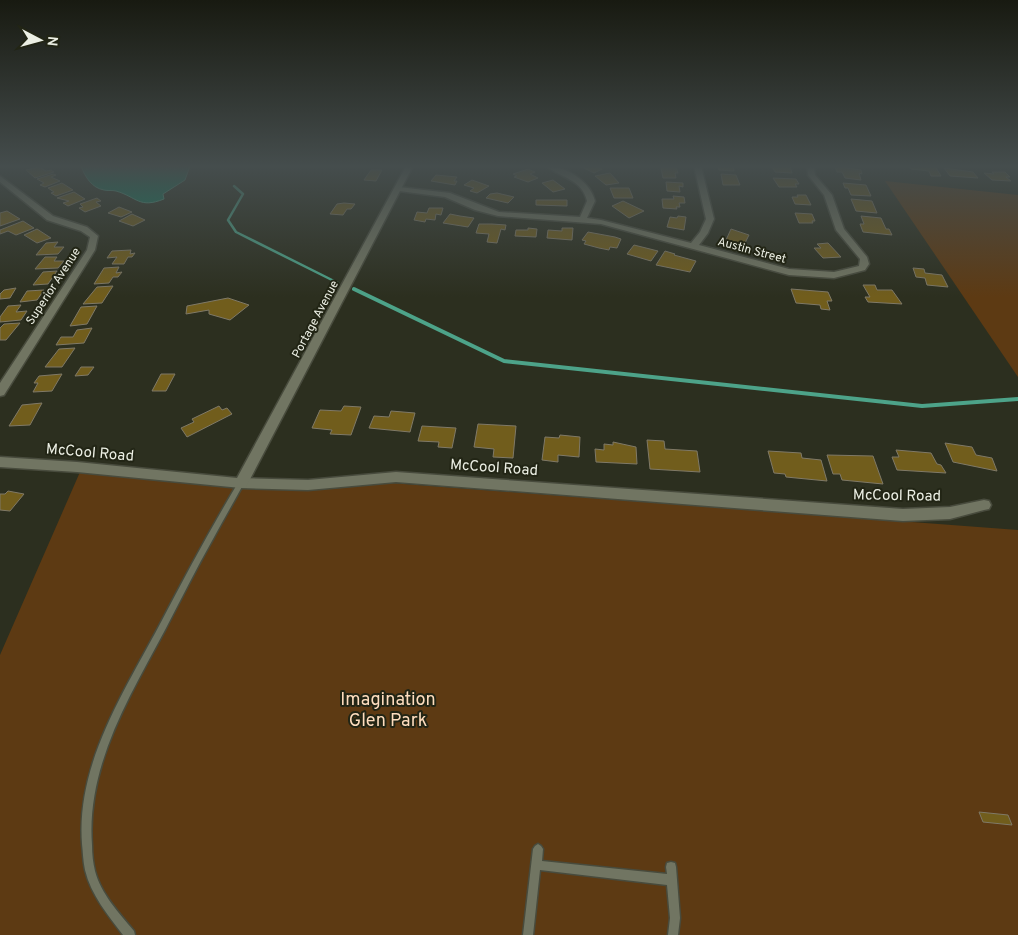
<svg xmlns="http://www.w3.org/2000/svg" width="1018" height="935" font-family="Overpass,sans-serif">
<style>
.green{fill:#5d3a13}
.water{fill:#098262;stroke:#4da389}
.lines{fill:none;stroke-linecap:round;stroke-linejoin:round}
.stream-far1{stroke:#4da389;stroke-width:2.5}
.stream{stroke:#4da389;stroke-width:4}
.building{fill:#715d1c;stroke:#7f7967}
.service-casing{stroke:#484b3d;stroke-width:3}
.minor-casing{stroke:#484b3d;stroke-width:3}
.tertiary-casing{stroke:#484b3d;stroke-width:3}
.service{fill:#717562;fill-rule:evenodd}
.minor{fill:#717562;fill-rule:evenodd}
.tertiary{fill:#717562;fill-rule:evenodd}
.labels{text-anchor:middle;stroke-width:4;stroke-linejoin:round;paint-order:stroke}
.far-street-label{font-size:12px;fill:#ecefe4;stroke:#222515}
.street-label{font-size:15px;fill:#ecefe4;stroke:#222515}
.near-park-label{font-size:18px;fill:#feddbe;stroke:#222515}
</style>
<rect width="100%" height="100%" fill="#2c2f1f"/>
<g class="green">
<path d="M885 181 1018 195V377Z"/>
<path d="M80 472 311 490 391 483 1018 530V935H0V655Z"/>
</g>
<path class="water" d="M81 166H190L185 180 163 194 164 199C139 209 137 197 116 191 112 190 108 191 104 190 92 188 85 177 81 166Z"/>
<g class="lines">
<path class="stream-far1" d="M234 186 243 194 228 220 236 232 338 283"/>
<path class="stream" d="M354 289 504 361 922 406 1018 399"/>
</g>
<g class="building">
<path d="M580 166H596L602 169 594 173Z"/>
<path d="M718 166H733L734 171 719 170Z"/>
<path d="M769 166H790L792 173 775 172 773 168Z"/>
<path d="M835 166 861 170 862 174 859 173 861 180 845 178 842 172H837Z"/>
<path d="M909 166H935L941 176H931L929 171 911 169Z"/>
<path d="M39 167 46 171 51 170 54 172 35 178 26 170Z"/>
<path d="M666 167H676L678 173H675L676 178H663L661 168Z"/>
<path d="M944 168 973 172 978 178 950 176Z"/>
<path d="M528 169 535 172 530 174 538 178 528 182 514 177 517 176 513 174Z"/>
<path d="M371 170H382L376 181 364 180Z"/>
<path d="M992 172H1005L1010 177H1006L1011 181 992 180 984 173 994 174Z"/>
<path d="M610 173 619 183 606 185 595 176Z"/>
<path d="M53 174 56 175 51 177 60 181 45 187 40 185 44 183 37 179Z"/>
<path d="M721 174 736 175 740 185H723Z"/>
<path d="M436 175 457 177 454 181H457L455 185 431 181Z"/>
<path d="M773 178 796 179 799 184H795L797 187H779Z"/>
<path d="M472 180 489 186 477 193 470 191 474 188 464 185Z"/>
<path d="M553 180 565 189 553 192 542 183Z"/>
<path d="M666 182 683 183V187L679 186 680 192 667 191Z"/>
<path d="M62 183 73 190 56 196 51 193 54 192 48 188Z"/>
<path d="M843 183 866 185 871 196 851 195 848 188H845Z"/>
<path d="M610 188H629L633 198H614Z"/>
<path d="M74 192 85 199 68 206 63 203 69 201 57 198Z"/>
<path d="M497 193 514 197 508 203 486 198 490 194Z"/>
<path d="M797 195H806L811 205 795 204 792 197H798Z"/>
<path d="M673 196 684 197 685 203H679L680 207H676L677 209 663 208 662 199H674Z"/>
<path d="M97 198 101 201 96 202 101 206 85 212 79 208 83 207 80 204Z"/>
<path d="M851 199 872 201 877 213 856 211Z"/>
<path d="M536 200H567V206L536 205Z"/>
<path d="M623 201 644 211 629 218 612 206Z"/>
<path d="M337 204 344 203 355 204 351 209H347L343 215 330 214Z"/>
<path d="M119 207 132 212 121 217 108 213Z"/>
<path d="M429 208H443L441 215 436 214 435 220 426 219 425 222 414 220 417 212 427 213Z"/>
<path d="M7 211 20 219 0 226V213Z"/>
<path d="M795 213 812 214 815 221H812L813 223H799Z"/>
<path d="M132 214 145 220 133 226 119 221Z"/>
<path d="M450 214 460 216 474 218 468 227 443 223Z"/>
<path d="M678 216 686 217 684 230 667 227 670 217 677 218Z"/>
<path d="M861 216 881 218 886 229H889L892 235 863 232 860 224H864Z"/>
<path d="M23 221 34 228 16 235 8 231 0 234V230Z"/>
<path d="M479 224H492L506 225 505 230 501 229 497 243 487 242 489 234 476 233Z"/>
<path d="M528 228 537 229 536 237 515 236 516 230H528Z"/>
<path d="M562 228H573L572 240 547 238 548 230 562 231Z"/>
<path d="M37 229 51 238 37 243 24 235Z"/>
<path d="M731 229 749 235 743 247 733 245 734 242 726 240Z"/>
<path d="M588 232 615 237 621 239 617 248 610 247 609 250 599 248 584 244 586 241 582 240Z"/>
<path d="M58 242 54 247H64L58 254 36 255 46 243Z"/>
<path d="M828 243 841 257 823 258 814 248H821L817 244Z"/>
<path d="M634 245 658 251 651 261 627 254Z"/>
<path d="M131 250 130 254 135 253 132 257H128L124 264H112L117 257 107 258 112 251Z"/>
<path d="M665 251 675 254 674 255 696 261 690 272 656 265Z"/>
<path d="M45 257H57L54 261H64L58 268 35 269Z"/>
<path d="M119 267 116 273 122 272 118 277H113L109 283 94 284 104 268Z"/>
<path d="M913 268 924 269 925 273 942 275 948 287 927 285 925 278 916 277Z"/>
<path d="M57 271 48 284 33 285 43 272Z"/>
<path d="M863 285H875L877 290H892L902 304 868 302 865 297H870Z"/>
<path d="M113 286 102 303 83 304 97 287Z"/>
<path d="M16 288 10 298 0 299V294L4 290Z"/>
<path d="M791 289 828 292 832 301H827L830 310 821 309 820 305 796 303Z"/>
<path d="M44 290 37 300 20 302 27 291Z"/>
<path d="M228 298 249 305 230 320 209 314V310L186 314 187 306Z"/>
<path d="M21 305 16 312 27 311 21 320 0 322V317L8 306Z"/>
<path d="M97 306 87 324 70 326 81 307Z"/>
<path d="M20 323 6 340H0V328L4 324Z"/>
<path d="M92 328 84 343 56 345 61 337H73L77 330Z"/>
<path d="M75 348 62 367H45L59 349Z"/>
<path d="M81 367H94L88 375 75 376Z"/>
<path d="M62 374 52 391 33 392 38 383H34L39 376Z"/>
<path d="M161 374H175L166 391H152Z"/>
<path d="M42 403 30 425 9 426 22 405Z"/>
<path d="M219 406 222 410 227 408 232 414 187 437 181 428 194 422 192 419Z"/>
<path d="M344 406 361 407 351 435 330 434 332 430 312 428 320 410 341 411Z"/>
<path d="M391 411 415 413 410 432 369 428 374 416 389 417Z"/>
<path d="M478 424 516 426 513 458 493 457 494 449 474 447Z"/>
<path d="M422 426 456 428 452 448 438 447 439 442 418 441Z"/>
<path d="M560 435 580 437 579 457 558 455V462L542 460 545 437 559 438Z"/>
<path d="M647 440 664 441 665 449 697 451 700 472 650 469Z"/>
<path d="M613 442 636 447 637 464 596 462 595 449 604 450V444L613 445Z"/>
<path d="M945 443 972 447 976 455 992 458 997 471 953 462Z"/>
<path d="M896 450 931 453 937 464 941 465 946 473 897 470 892 457H899Z"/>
<path d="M768 451 801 453 802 458 821 460 827 481 786 477 785 474 774 473Z"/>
<path d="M827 455 873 456 883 484 842 480 840 474H833Z"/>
<path d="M8 491 24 494 10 511 0 510V494H5Z"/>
<path d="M979 812 1008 815 1012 825 983 822Z"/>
</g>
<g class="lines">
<defs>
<g id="service">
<path d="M241 480 243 481 244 483C234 502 223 520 213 539 196 569 181 599 165 630 130 696 86 766 92 845 92 854 93 863 95 871 101 894 119 913 134 931L135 935H123C108 915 91 895 85 870 83 861 83 852 82 844 76 764 124 692 160 624 185 576 211 528 239 481Z"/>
<path d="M538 844 541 846 543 849 542 861 667 874 666 867 667 863 671 862 675 863 676 867 680 918 678 935H668L670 918 667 885 540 870 533 935H523L533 849 535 846Z"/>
</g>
<g id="minor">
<path d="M546 166C566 166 590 181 595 201L587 218 601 220 691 243 700 232 706 219 694 166H701L714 219 708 233 699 245 789 269 834 272 859 266 860 259 836 230 824 195 808 175 807 166H814L815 175 832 195 844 229 867 257 869 264 865 270 834 278 789 275 601 224 498 216 475 210 445 197 399 191 395 189 399 187 450 193 499 212 580 217 587 201C582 179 561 178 546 166Z"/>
<path d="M0 176 53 216 87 227 98 236 95 250 4 395 0 396V383L87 250 90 237 81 231 47 220 0 182Z"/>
<path d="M396 472 903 509 950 507 984 500 989 501 991 505 989 509 984 510 950 519 903 521 396 482 308 490 241 488 236 487 235 483 236 479 241 478 308 480Z"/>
</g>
<path id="tertiary" d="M406 166H413L246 487 241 488 77 472 0 467V457L77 462 237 478Z"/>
</defs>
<use href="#service" class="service-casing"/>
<use href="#minor" class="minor-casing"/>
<use href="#tertiary" class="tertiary-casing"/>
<use href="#service" class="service"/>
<use href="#minor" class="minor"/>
<use href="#tertiary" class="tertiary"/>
</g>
<linearGradient id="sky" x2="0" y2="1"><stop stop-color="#181a11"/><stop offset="0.56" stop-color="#454d4d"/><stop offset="1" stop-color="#454d4d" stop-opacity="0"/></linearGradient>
<rect width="1018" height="297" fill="url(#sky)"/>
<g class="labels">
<g class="far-street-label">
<text transform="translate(752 250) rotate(15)" y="4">Austin Street</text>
<text transform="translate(53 286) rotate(-57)" y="4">Superior Avenue</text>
<text transform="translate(315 319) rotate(-62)" y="4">Portage Avenue</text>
</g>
<g class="street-label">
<text transform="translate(90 452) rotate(5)" y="5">McCool Road</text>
<text transform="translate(494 467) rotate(4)" y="5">McCool Road</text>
<text transform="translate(897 495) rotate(1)" y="5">McCool Road</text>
</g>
<g class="near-park-label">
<text x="388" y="705">Imagination<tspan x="388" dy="21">Glen Park</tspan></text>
</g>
</g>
<g transform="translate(40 40) rotate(96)" stroke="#222515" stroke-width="4" paint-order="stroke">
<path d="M0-4L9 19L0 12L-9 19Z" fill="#ecefe4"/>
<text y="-8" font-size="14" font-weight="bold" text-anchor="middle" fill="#ecefe4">N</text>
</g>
</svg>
